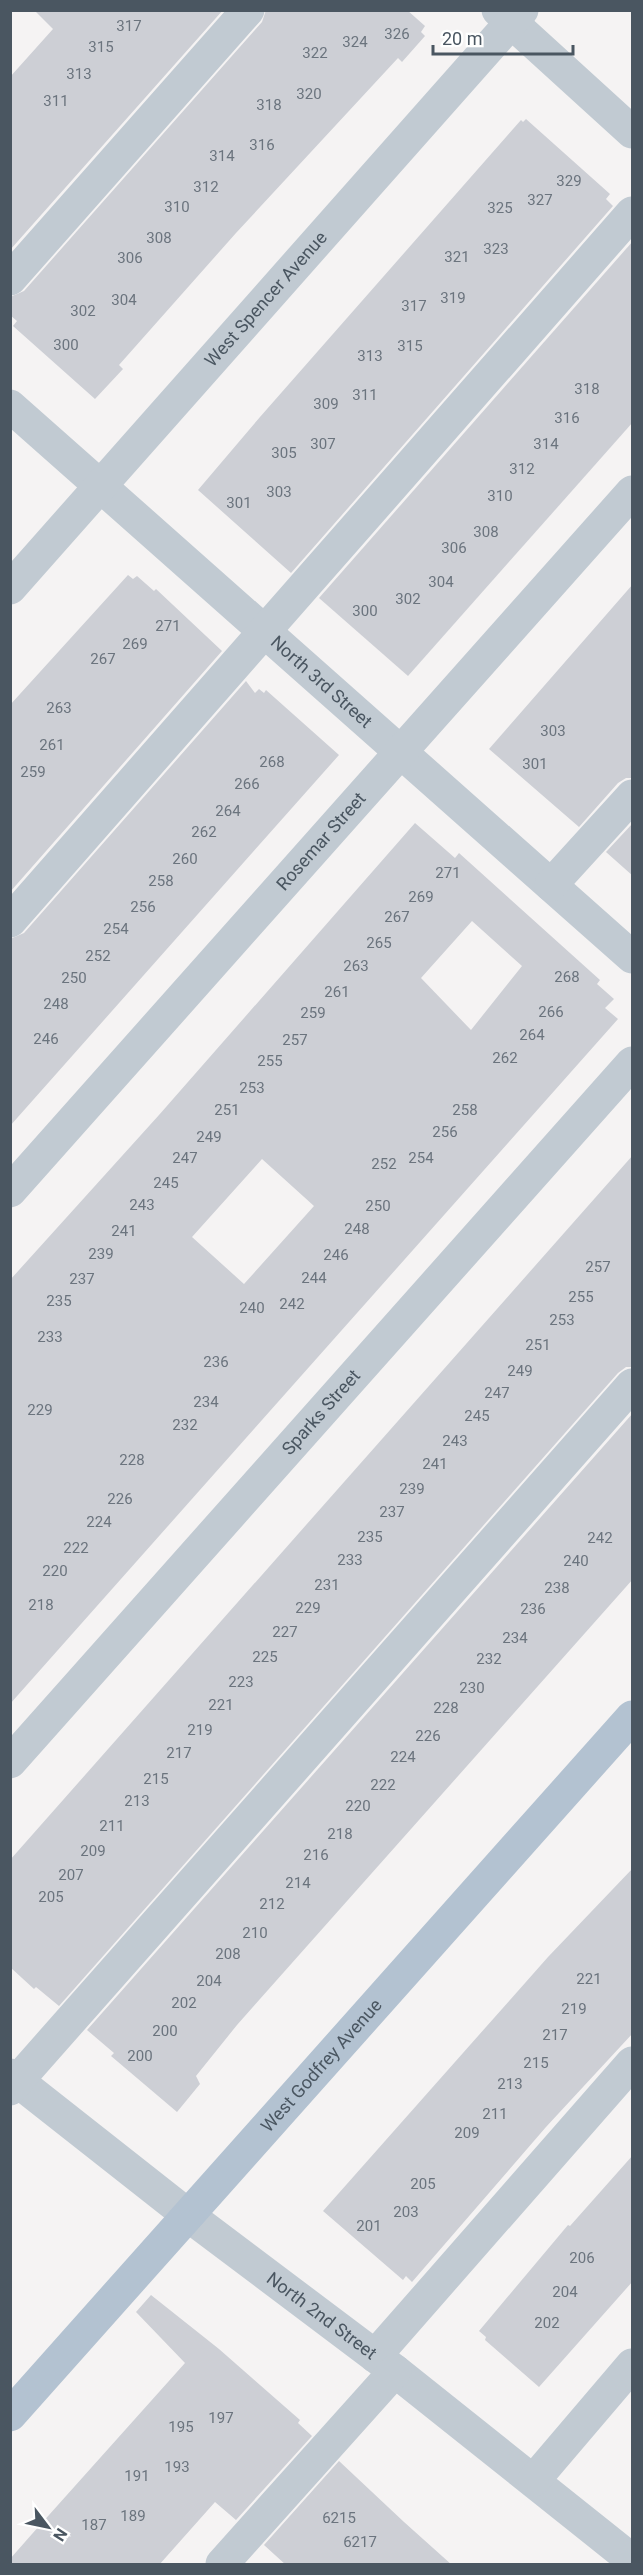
<svg xmlns="http://www.w3.org/2000/svg" width="643" height="2575" font-family="Roboto,sans-serif">
<style>
.building{fill:#cdcfd5;fill-rule:evenodd}
.lines{fill:none;stroke-linecap:round;stroke-linejoin:round}
.minor{stroke:#c1cad2;stroke-width:33}
.major{stroke:#b3c2d1;stroke-width:33}
.labels{text-anchor:middle;stroke-width:5;stroke-linejoin:round;paint-order:stroke}
.number-label{font-size:15px;fill:#6b747e}
.street-label{font-size:18px;fill:#4a5661;stroke:#fff}
</style>
<rect width="100%" height="100%" fill="#f5f3f3"/>
<g class="building">
<path d="M34 10H223L10 250V77L53 29Z"/>
<path d="M266 10H407L425 26 421 32 425 36 402 62 398 58 236 233 119 365 123 369 95 399 13 326 17 321 10 315V297L24 291 262 22Z"/>
<path d="M526 119 610 194 606 199 613 206 291 573 198 490 260 417 521 120 523 122Z"/>
<path d="M633 241V422L408 676 319 598Z"/>
<path d="M128 575 133 579 137 576 154 591 156 589 222 651 10 892V705Z"/>
<path d="M633 584V778H626L618 783 579 827 489 749Z"/>
<path d="M246 681 255 693 259 689 264 693 266 690 339 755 10 1126V939L24 933Z"/>
<path d="M415 823 455 858 459 853 600 980 597 984 614 999 605 1008 618 1019 10 1704V1280L159 1115ZM472 921 522 966 471 1030 421 978ZM262 1159 314 1206 244 1284 192 1237Z"/>
<path d="M633 823V876L606 852Z"/>
<path d="M633 1155V1367H626L618 1373 59 2006 36 1987 34 1989 10 1967V1860Z"/>
<path d="M633 1413V1579L237 2025 196 2076 200 2084 177 2112 111 2056 114 2053 87 2030Z"/>
<path d="M633 1868V2033L546 2127 412 2282 406 2276 403 2280 323 2211 548 1957Z"/>
<path d="M633 2155V2281L539 2387 485 2340 486 2337 479 2331 568 2225 570 2226Z"/>
<path d="M151 2295 219 2349 300 2420 298 2423 312 2436 236 2520 215 2502 159 2565H10V2559L32 2534 185 2363 136 2312Z"/>
<path d="M339 2461 404 2522 452 2565H286L264 2545Z"/>
</g>
<g class="lines">
<g class="minor">
<path d="M498 10 632 132"/>
<path d="M10 279 248 10"/>
<path id="s1" d="M10 406 632 957"/>
<path id="s2" d="M10 588 522 10"/>
<path d="M551 885 632 796"/>
<path d="M10 921 632 213"/>
<path id="s3" d="M10 1191 632 492"/>
<path id="s4" d="M10 1762 632 1063"/>
<path id="s5" d="M10 2075 189 2216 395 2371 632 2560"/>
<path d="M10 2089 632 1385"/>
<path d="M375 2356 632 2063"/>
<path d="M534 2480 632 2365"/>
<path d="M222 2564 395 2371"/>
</g>
<path class="major" id="s6" d="M10 2415 632 1717"/>
</g>
<g class="labels">
<g class="number-label">
<text x="129" y="31">317</text>
<text x="397" y="39">326</text>
<text x="355" y="47">324</text>
<text x="101" y="52">315</text>
<text x="315" y="58">322</text>
<text x="79" y="79">313</text>
<text x="309" y="99">320</text>
<text x="56" y="106">311</text>
<text x="269" y="110">318</text>
<text x="262" y="150">316</text>
<text x="222" y="161">314</text>
<text x="569" y="186">329</text>
<text x="206" y="192">312</text>
<text x="540" y="205">327</text>
<text x="177" y="212">310</text>
<text x="500" y="213">325</text>
<text x="159" y="243">308</text>
<text x="496" y="254">323</text>
<text x="457" y="262">321</text>
<text x="130" y="263">306</text>
<text x="453" y="303">319</text>
<text x="124" y="305">304</text>
<text x="414" y="311">317</text>
<text x="83" y="316">302</text>
<text x="66" y="350">300</text>
<text x="410" y="351">315</text>
<text x="370" y="361">313</text>
<text x="587" y="394">318</text>
<text x="365" y="400">311</text>
<text x="326" y="409">309</text>
<text x="567" y="423">316</text>
<text x="323" y="449">307</text>
<text x="546" y="449">314</text>
<text x="284" y="458">305</text>
<text x="522" y="474">312</text>
<text x="279" y="497">303</text>
<text x="500" y="501">310</text>
<text x="239" y="508">301</text>
<text x="486" y="537">308</text>
<text x="454" y="553">306</text>
<text x="441" y="587">304</text>
<text x="408" y="604">302</text>
<text x="365" y="616">300</text>
<text x="168" y="631">271</text>
<text x="135" y="649">269</text>
<text x="103" y="664">267</text>
<text x="59" y="713">263</text>
<text x="553" y="736">303</text>
<text x="52" y="750">261</text>
<text x="272" y="767">268</text>
<text x="535" y="769">301</text>
<text x="33" y="777">259</text>
<text x="247" y="789">266</text>
<text x="228" y="816">264</text>
<text x="204" y="837">262</text>
<text x="185" y="864">260</text>
<text x="448" y="878">271</text>
<text x="161" y="886">258</text>
<text x="421" y="902">269</text>
<text x="143" y="912">256</text>
<text x="397" y="922">267</text>
<text x="116" y="934">254</text>
<text x="379" y="948">265</text>
<text x="98" y="961">252</text>
<text x="356" y="971">263</text>
<text x="567" y="982">268</text>
<text x="74" y="983">250</text>
<text x="337" y="997">261</text>
<text x="56" y="1009">248</text>
<text x="551" y="1017">266</text>
<text x="313" y="1018">259</text>
<text x="532" y="1040">264</text>
<text x="46" y="1044">246</text>
<text x="295" y="1045">257</text>
<text x="505" y="1063">262</text>
<text x="270" y="1066">255</text>
<text x="252" y="1093">253</text>
<text x="227" y="1115">251</text>
<text x="465" y="1115">258</text>
<text x="445" y="1137">256</text>
<text x="209" y="1142">249</text>
<text x="185" y="1163">247</text>
<text x="421" y="1163">254</text>
<text x="384" y="1169">252</text>
<text x="166" y="1188">245</text>
<text x="142" y="1210">243</text>
<text x="378" y="1211">250</text>
<text x="357" y="1234">248</text>
<text x="124" y="1236">241</text>
<text x="101" y="1259">239</text>
<text x="336" y="1260">246</text>
<text x="598" y="1272">257</text>
<text x="314" y="1283">244</text>
<text x="82" y="1284">237</text>
<text x="581" y="1302">255</text>
<text x="59" y="1306">235</text>
<text x="292" y="1309">242</text>
<text x="252" y="1313">240</text>
<text x="562" y="1325">253</text>
<text x="50" y="1342">233</text>
<text x="538" y="1350">251</text>
<text x="216" y="1367">236</text>
<text x="520" y="1376">249</text>
<text x="497" y="1398">247</text>
<text x="206" y="1407">234</text>
<text x="40" y="1415">229</text>
<text x="477" y="1421">245</text>
<text x="185" y="1430">232</text>
<text x="455" y="1446">243</text>
<text x="132" y="1465">228</text>
<text x="435" y="1469">241</text>
<text x="412" y="1494">239</text>
<text x="120" y="1504">226</text>
<text x="392" y="1517">237</text>
<text x="99" y="1527">224</text>
<text x="370" y="1542">235</text>
<text x="600" y="1543">242</text>
<text x="76" y="1553">222</text>
<text x="350" y="1565">233</text>
<text x="576" y="1566">240</text>
<text x="55" y="1576">220</text>
<text x="327" y="1590">231</text>
<text x="557" y="1593">238</text>
<text x="41" y="1610">218</text>
<text x="308" y="1613">229</text>
<text x="533" y="1614">236</text>
<text x="285" y="1637">227</text>
<text x="515" y="1643">234</text>
<text x="265" y="1662">225</text>
<text x="489" y="1664">232</text>
<text x="241" y="1687">223</text>
<text x="472" y="1693">230</text>
<text x="221" y="1710">221</text>
<text x="446" y="1713">228</text>
<text x="200" y="1735">219</text>
<text x="428" y="1741">226</text>
<text x="179" y="1758">217</text>
<text x="403" y="1762">224</text>
<text x="156" y="1784">215</text>
<text x="383" y="1790">222</text>
<text x="137" y="1806">213</text>
<text x="358" y="1811">220</text>
<text x="112" y="1831">211</text>
<text x="340" y="1839">218</text>
<text x="93" y="1856">209</text>
<text x="316" y="1860">216</text>
<text x="71" y="1880">207</text>
<text x="298" y="1888">214</text>
<text x="51" y="1902">205</text>
<text x="272" y="1909">212</text>
<text x="255" y="1938">210</text>
<text x="228" y="1959">208</text>
<text x="589" y="1984">221</text>
<text x="209" y="1986">204</text>
<text x="184" y="2008">202</text>
<text x="574" y="2014">219</text>
<text x="165" y="2036">200</text>
<text x="555" y="2040">217</text>
<text x="140" y="2061">200</text>
<text x="536" y="2068">215</text>
<text x="510" y="2089">213</text>
<text x="495" y="2119">211</text>
<text x="467" y="2138">209</text>
<text x="423" y="2189">205</text>
<text x="406" y="2217">203</text>
<text x="369" y="2231">201</text>
<text x="582" y="2263">206</text>
<text x="565" y="2297">204</text>
<text x="547" y="2328">202</text>
<text x="221" y="2423">197</text>
<text x="181" y="2432">195</text>
<text x="177" y="2472">193</text>
<text x="137" y="2481">191</text>
<text x="133" y="2521">189</text>
<text x="339" y="2523">6215</text>
<text x="94" y="2530">187</text>
<text x="360" y="2547">6217</text>
</g>
<g class="street-label">
<text dy="6" stroke="none"><textPath href="#s2" startOffset="386">West Spencer Avenue</textPath></text>
<text dy="6" stroke="none"><textPath href="#s1" startOffset="416">North 3rd Street</textPath></text>
<text dy="6" stroke="none"><textPath href="#s3" startOffset="468">Rosemar Street</textPath></text>
<text dy="6" stroke="none"><textPath href="#s4" startOffset="468">Sparks Street</textPath></text>
<text dy="6" stroke="none"><textPath href="#s6" startOffset="468">West Godfrey Avenue</textPath></text>
<text dy="6" stroke="none"><textPath href="#s5" startOffset="394">North 2nd Street</textPath></text>
</g>
</g>
<rect width="643" height="2575" fill="none" stroke="#4a5661" stroke-width="24"/>
<g transform="translate(48 2527) rotate(122)" stroke="#ffffff" stroke-width="4.5" paint-order="stroke">
<path d="M0-4.5L10 22L0 15L-10 22Z" fill="#4a5661"/>
<text y="-9" font-size="16" font-weight="bold" text-anchor="middle" fill="#4a5661">N</text>
</g>
<path d="M433 45v9h140v-9" fill="none" stroke="#4a5661" stroke-width="3"/>
<text x="442" y="45" font-size="18" fill="#4a5661" stroke="#ffffff" stroke-width="4.5" paint-order="stroke">20 m</text>
</svg>
